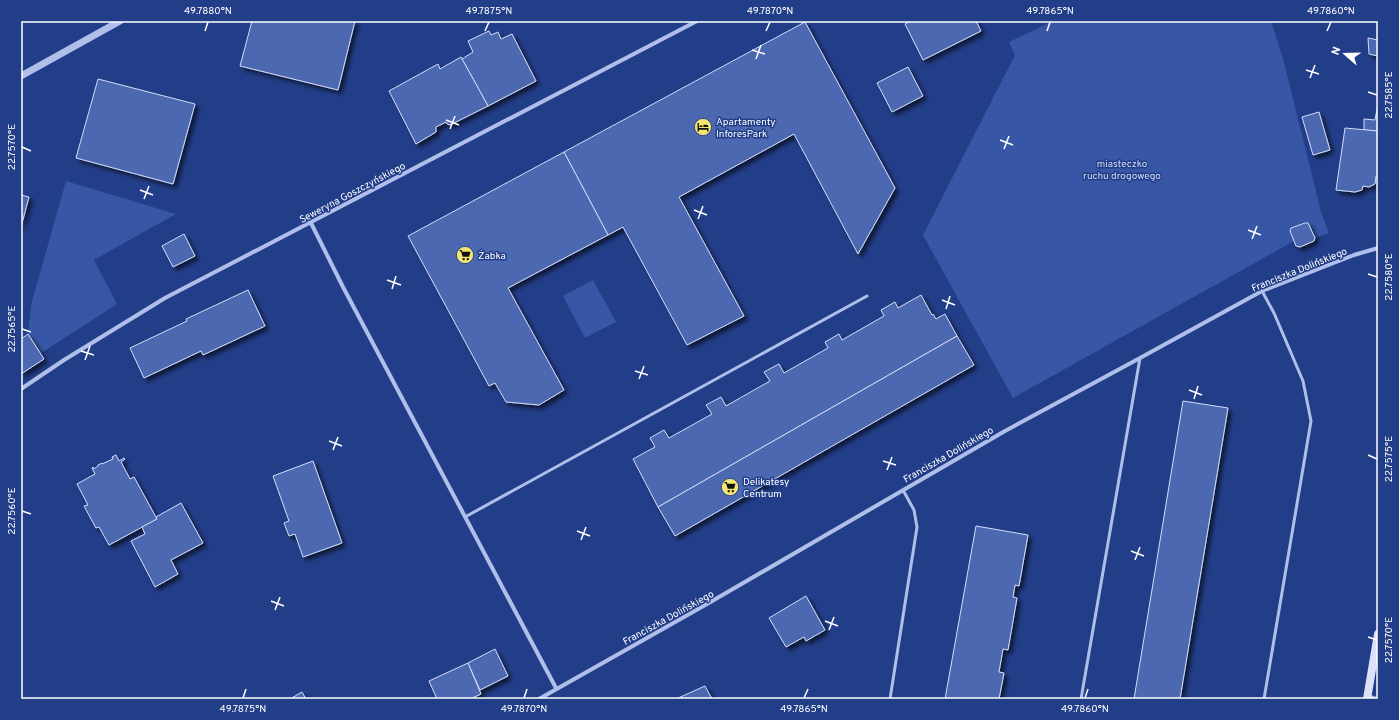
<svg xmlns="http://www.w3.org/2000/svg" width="1399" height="720" font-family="Overpass,sans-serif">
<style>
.green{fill:#3756a6}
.building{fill:#4b67b1;stroke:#d3ddf7;filter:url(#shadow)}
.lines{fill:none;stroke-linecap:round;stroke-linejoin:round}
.service{stroke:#afbfea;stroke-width:3}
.minor{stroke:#afbfea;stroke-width:4}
.tertiary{stroke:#afbfea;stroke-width:7}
.secondary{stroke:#dae1f8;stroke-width:8}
.ticks{fill:none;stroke:#fff;stroke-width:1.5}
.labels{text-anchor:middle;stroke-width:3;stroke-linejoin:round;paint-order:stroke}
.poi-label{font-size:10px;fill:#fff;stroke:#233e89;text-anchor:start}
.park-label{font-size:10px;fill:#d3ddf7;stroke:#233e89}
.street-label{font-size:10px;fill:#fff;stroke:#233e89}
.neatline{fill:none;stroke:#fff;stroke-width:1.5}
.ticks-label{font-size:10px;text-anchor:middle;fill:#fff}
</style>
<defs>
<filter id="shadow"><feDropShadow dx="3.5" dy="3.5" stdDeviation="2" flood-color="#0009"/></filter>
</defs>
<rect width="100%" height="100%" fill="#233e89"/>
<g class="green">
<path d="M1053 21H1271L1284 62 1321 212 1329 233 1315 238 1308 223H1305L1291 227 1290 231 1294 241 1013 398 923 235 1015 55 1009 42Z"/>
<path d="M66 181 176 214 94 260 117 304 41 353 28 334 31 305Z"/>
<path d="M593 280 616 322 585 338 563 296Z"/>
</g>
<g class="building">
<path d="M252 21H355L338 90 240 66Z"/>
<path d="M911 21H976L981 31 923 60 905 24Z"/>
<path d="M805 22 895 188 858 254 794 134 679 197 744 316 687 345 623 227 608 235 564 152Z"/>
<path d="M489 31 491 35 498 32 501 39 512 34 536 81 488 106 462 59 473 52 468 41Z"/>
<path d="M1368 38 1378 40V56L1369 54Z"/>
<path d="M461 57 488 106 450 125 447 124 446 122 436 127V132L416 144 389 91 438 64 440 69Z"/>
<path d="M908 67 923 96 892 112 877 83Z"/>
<path d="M98 79 195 104 173 184 76 158Z"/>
<path d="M1378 104V131L1364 130V119L1375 120Z"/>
<path d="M1319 112 1330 150 1313 155 1302 117Z"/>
<path d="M1345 128 1378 131V176H1376L1375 184 1369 187 1363 186 1362 190 1355 192 1336 190Z"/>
<path d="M564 152 608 235 508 288 564 390 539 405 506 402 495 383 489 386 408 236Z"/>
<path d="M21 195 29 197 21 227Z"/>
<path d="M1305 223H1308L1315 238 1314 241 1300 247 1296 246 1290 231 1291 228Z"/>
<path d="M184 234 195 256 173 267 162 246Z"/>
<path d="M248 290 265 326 203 355 201 351 144 378 130 348 187 321 186 319Z"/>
<path d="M921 295 932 315 933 314 936 319 945 314 957 336 658 507 633 459 655 447 650 438 664 430 669 438 712 414 706 405 721 397 726 406 770 381 764 372 779 364 784 373 828 348 825 342 839 334 842 340 884 316 881 310 895 302 898 308Z"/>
<path d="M28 334 44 359 21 374V339Z"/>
<path d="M957 336 974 365 675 536 658 507Z"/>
<path d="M1183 401 1228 408 1180 699H1134Z"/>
<path d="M116 455 119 461 124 458 125 459 121 462 130 479 134 477 157 519 109 545 99 527 96 528 84 506 88 505 77 484 95 474 92 468 93 467 94 469 98 466V465L102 463V464L113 459 112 457Z"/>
<path d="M313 461 342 543 303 557 295 534 289 536 284 523 289 521 273 476Z"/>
<path d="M181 503 203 543 171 560 178 574 155 587 131 541 145 534 142 527 157 519 156 517Z"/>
<path d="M976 526 1028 535 1019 586 1015 585 1013 597 1017 598 1008 650 1003 649 999 672 1004 673 999 699H945Z"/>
<path d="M806 596 825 630 806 641 804 637 786 647 769 618Z"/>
<path d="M495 649 508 676 480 690 468 663Z"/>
<path d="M468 663 481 694 470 699H437L429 681Z"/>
<path d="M705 686 712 699H676Z"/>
<path d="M302 692 306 699H290Z"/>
</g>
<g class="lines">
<g class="service">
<path d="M1262 291 1274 313 1303 381 1311 421 1264 699"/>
<path d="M465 517 867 296"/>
<path d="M1369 696 1378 699"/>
<path d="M890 699 917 527 914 510 903 490"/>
<path d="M1081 699 1140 358"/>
</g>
<g class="minor">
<path d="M311 223 343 287 556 688"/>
<path d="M21 389 64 360 165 298 697 21"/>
<path d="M539 699 707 604 1005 431 1140 358 1262 291 1354 255 1378 248"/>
</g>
<path class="tertiary" d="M21 76 120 21"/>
<path class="secondary" d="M1367 699 1378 634"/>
</g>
<path class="ticks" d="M205 31 208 22M485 31 489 22M766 31 770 22M1047 31 1050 22M1327 31 1331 22M752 50 765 54M756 59 761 45M1306 70 1319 74M1310 78 1315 65M1368 92 1377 95M446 120 459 125M450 129 455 116M1000 140 1013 145M22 147 31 151M1004 149 1009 136M140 190 153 195M144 199 149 186M694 210 707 215M698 219 703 206M1248 230 1261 235M1252 239 1257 226M1368 274 1377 277M387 280 401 285M392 289 396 276M942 300 955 305M946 309 950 296M22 329 31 332M81 351 94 355M85 360 90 346M635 371 648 375M639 379 644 366M1189 390 1202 395M1194 399 1198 386M329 441 342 446M333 450 338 437M1368 455 1377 459M883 461 896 465M887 470 892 457M22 511 31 514M577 531 590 536M581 540 586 527M1131 551 1144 556M1135 560 1140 547M271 601 284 606M275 610 280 597M825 621 838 626M829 630 834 617M1368 637 1377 640M243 698 246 689M524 698 527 689M804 698 808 689M1085 698 1088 689"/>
<defs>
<symbol id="hotel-disc" viewBox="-11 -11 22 22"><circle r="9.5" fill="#f5e671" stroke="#233e89"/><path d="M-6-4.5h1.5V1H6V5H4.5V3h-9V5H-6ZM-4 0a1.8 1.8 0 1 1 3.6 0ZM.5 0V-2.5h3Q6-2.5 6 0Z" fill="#111"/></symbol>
<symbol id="supermarket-disc" viewBox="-11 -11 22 22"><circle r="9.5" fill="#f5e671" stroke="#233e89"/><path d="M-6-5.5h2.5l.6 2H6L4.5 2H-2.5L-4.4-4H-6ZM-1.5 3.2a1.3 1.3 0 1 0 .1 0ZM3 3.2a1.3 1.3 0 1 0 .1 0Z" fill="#111"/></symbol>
</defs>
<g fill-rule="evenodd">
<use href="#hotel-disc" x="693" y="117" width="20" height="20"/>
<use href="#supermarket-disc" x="455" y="245" width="20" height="20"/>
<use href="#supermarket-disc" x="720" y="477" width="20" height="20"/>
</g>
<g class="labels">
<g class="poi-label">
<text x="716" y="125">Apartamenty<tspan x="716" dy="12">InforesPark</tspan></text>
<text x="478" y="259">Żabka</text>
<text x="743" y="485">Delikatesy<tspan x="743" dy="12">Centrum</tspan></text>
</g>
<g class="park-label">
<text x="1122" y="167">miasteczko<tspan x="1122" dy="12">ruchu drogowego</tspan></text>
</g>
<g class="street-label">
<text transform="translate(352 192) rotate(-28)" y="4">Seweryna Goszczyńskiego</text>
<text transform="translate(1299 269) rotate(-22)" y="4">Franciszka Dolińskiego</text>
<text transform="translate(948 454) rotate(-30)" y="4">Franciszka Dolińskiego</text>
<text transform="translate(668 617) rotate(-29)" y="4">Franciszka Dolińskiego</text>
</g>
</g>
<rect width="1399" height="720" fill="none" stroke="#233e89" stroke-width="44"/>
<g transform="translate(1345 54) rotate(290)" stroke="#233e89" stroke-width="3" paint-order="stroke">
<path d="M0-3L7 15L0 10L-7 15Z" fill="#ffffff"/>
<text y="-6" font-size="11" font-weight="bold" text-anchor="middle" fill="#ffffff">N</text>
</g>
<rect x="22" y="22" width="1355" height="676" class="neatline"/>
<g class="ticks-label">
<text x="208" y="14">49.7880°N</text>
<text x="489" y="14">49.7875°N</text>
<text x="770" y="14">49.7870°N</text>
<text x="1050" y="14">49.7865°N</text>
<text x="1331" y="14">49.7860°N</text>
<text transform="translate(1388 95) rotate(-90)" y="4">22.7585°E</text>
<text transform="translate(11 147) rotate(-90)" y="4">22.7570°E</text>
<text transform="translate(1388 277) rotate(-90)" y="4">22.7580°E</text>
<text transform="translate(11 329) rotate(-90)" y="4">22.7565°E</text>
<text transform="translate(1388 459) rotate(-90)" y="4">22.7575°E</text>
<text transform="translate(11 511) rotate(-90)" y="4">22.7560°E</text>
<text transform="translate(1388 640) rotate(-90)" y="4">22.7570°E</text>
<text x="243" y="712">49.7875°N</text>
<text x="524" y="712">49.7870°N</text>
<text x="804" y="712">49.7865°N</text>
<text x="1085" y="712">49.7860°N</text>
</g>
</svg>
